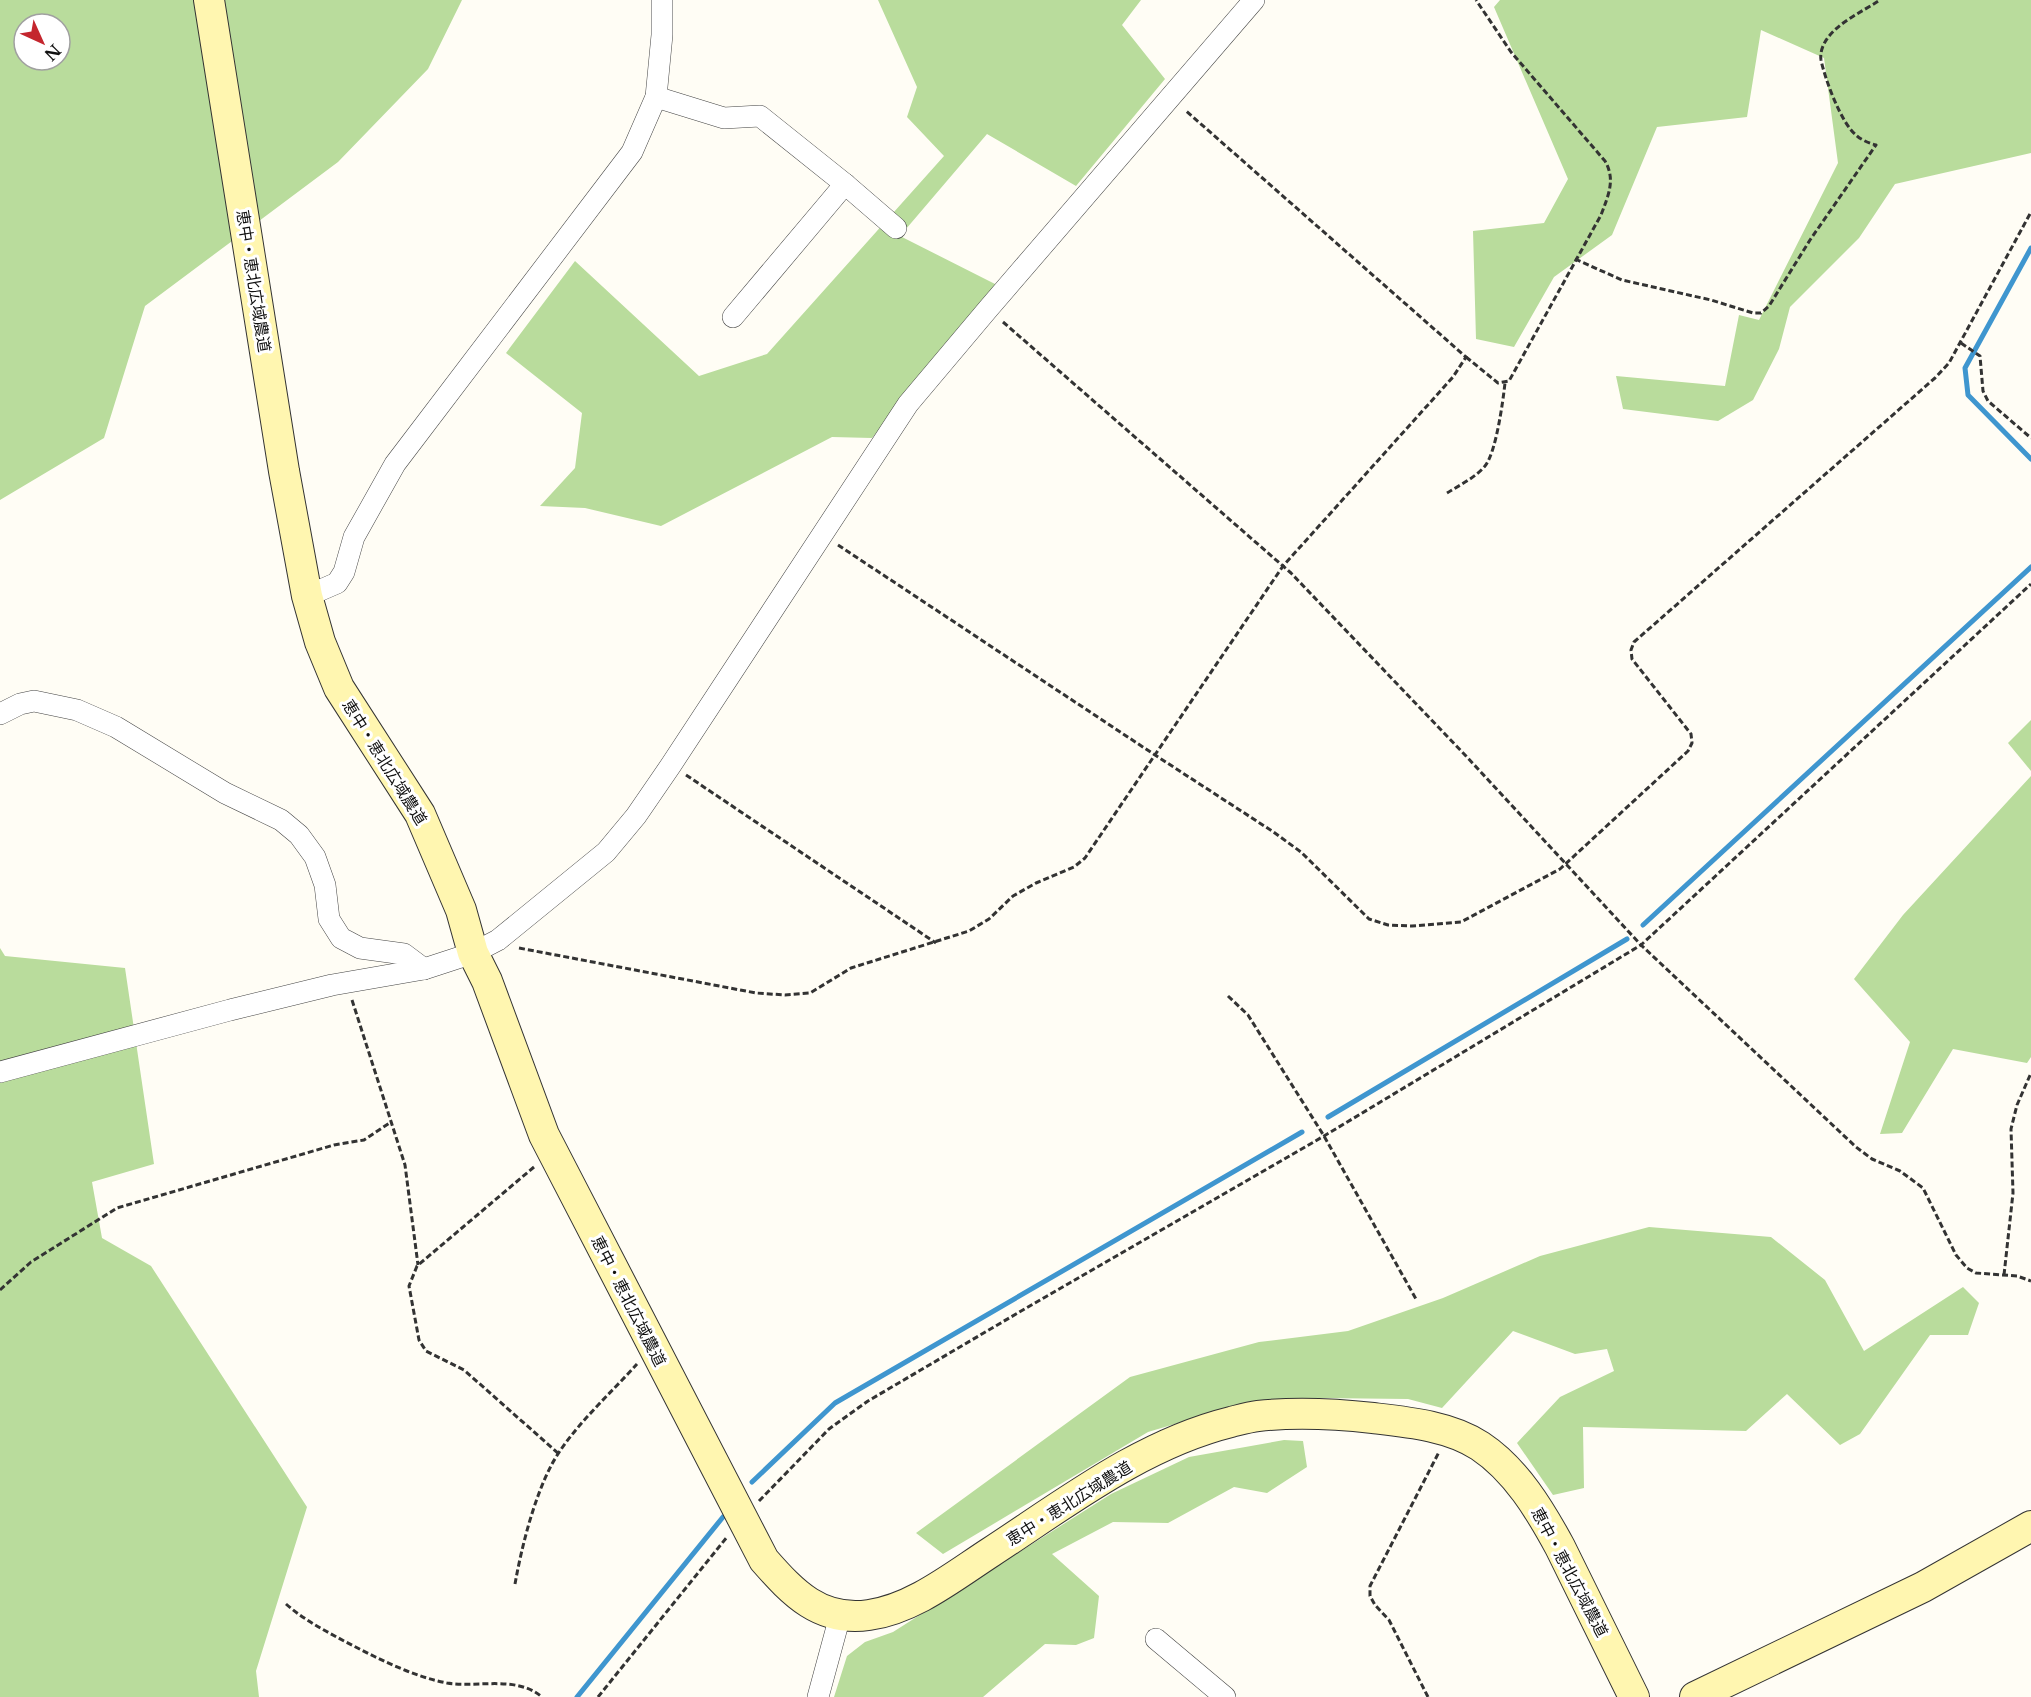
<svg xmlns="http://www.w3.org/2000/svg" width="2031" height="1697" font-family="'Libre Baskerville','Noto Sans JP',serif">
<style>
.forest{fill:#b9dc9c;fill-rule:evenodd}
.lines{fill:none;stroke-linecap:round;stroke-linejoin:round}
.stream{stroke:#3f96cf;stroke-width:5}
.street-casing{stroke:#444;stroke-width:22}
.secondary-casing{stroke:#333;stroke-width:32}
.path{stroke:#333;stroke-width:3;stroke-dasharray:6 3;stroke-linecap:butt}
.street{stroke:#fff;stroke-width:21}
.secondary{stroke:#fff6b0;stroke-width:30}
.labels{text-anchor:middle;stroke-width:6;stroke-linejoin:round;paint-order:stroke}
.street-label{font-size:16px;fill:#111;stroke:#fff}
</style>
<rect width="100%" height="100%" fill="#fffdf5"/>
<g class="forest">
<path d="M0 0H462L428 69 338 162 145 306 104 438 0 500ZM24 24H60V60H24Z"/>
<path d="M878 0H1141L1122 25 1165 79 1076 186 987 134 900 236 997 285 872 438 832 437 661 526 585 508 540 506 575 468 582 413 506 353 575 261 699 376 767 354 944 156 907 117 917 87Z"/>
<path d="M1500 0H2031V153L1895 184 1859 238 1790 307 1779 349 1753 400 1718 421 1623 409 1616 376 1725 386 1739 315 1759 320 1838 163 1824 58 1761 30 1747 117 1657 127 1612 235 1554 277 1514 347 1476 339 1473 231 1544 223 1568 179 1494 7Z"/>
<path d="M2031 720V771L2008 743Z"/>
<path d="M2031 776V1057L2027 1063 1953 1049 1902 1133 1880 1134 1910 1042 1854 979 1903 915Z"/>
<path d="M0 948 5 956 125 968 154 1164 92 1182 102 1238 151 1266 307 1507 256 1671 259 1697H0Z"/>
<path d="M1649 1227 1771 1237 1825 1280 1864 1351 1963 1287 1979 1303 1968 1335H1930L1860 1434 1840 1445 1787 1394 1746 1431 1583 1427 1584 1488 1553 1495 1517 1443 1560 1397 1614 1371 1607 1349 1575 1354 1513 1331 1442 1408 1408 1399 1319 1398 1232 1407 1148 1432 943 1554 916 1533 1130 1377 1259 1342 1348 1331 1443 1298 1540 1256Z"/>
<path d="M1284 1440 1303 1441 1307 1467 1267 1493 1234 1487 1168 1523 1113 1522 1052 1554 1099 1596 1094 1638 1076 1645 1045 1644 983 1697H834L847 1656 865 1642 893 1632 1111 1494 1189 1457Z"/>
</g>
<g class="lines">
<g class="stream">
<path d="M2031 248 1965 368 1968 395 2031 459"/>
<path d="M1643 925 2031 567"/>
<path d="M1328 1117 1627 939"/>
<path d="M752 1482 835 1403 1302 1132"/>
<path d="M577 1697 723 1517"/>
</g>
<defs>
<g id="street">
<path d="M656 97 724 118 760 116 845 184 896 228"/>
<path d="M733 317 845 184"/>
<path d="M307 596 337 583 344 572 354 537 395 464 632 152 656 97 662 35V0"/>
<path d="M0 714 20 704 34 701 77 710 116 727 225 793 281 820 299 835 315 857 325 885 329 919 341 938 360 948 404 954 424 969"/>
<path d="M0 1072 230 1010 332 985 424 969 473 953 498 940 606 852 636 816 671 765 908 404 988 309 1254 0"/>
<path d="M1156 1639 1225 1697"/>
<path d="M818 1697 840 1616"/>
</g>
<g id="secondary">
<path d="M209 0 284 471 307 596 320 642 339 688 420 814 461 910 473 953 487 981 544 1135 764 1560C793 1593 820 1622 869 1615 913 1609 954 1576 991 1552 1066 1503 1142 1444 1231 1422 1239 1420 1249 1417 1258 1416 1294 1412 1337 1414 1373 1418 1408 1422 1450 1426 1480 1446 1516 1470 1540 1510 1560 1547L1634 1697"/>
<path d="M1695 1697 1923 1587 2031 1526"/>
</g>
</defs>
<use href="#street" class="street-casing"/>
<use href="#secondary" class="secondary-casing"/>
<g class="path">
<path d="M1575 259 1622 280 1711 300 1753 313H1761L1769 306 1810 240 1876 145C1869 143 1861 140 1856 135 1841 123 1825 79 1821 60 1820 54 1822 47 1825 42 1836 23 1862 12 1880 0"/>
<path d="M1003 322 1291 573 1466 756 1641 945 1856 1147 1872 1159 1900 1171 1923 1188 1956 1255 1967 1268 1976 1273 2017 1276 2031 1281"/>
<path d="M1961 343 1980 356 1983 391 1988 401 2031 438"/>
<path d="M1466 357 1498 383 1509 381 1601 215C1608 196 1616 180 1605 161L1511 52 1476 0"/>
<path d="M1447 493C1460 485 1476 477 1485 466 1496 453 1503 401 1505 383"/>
<path d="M838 545 1155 755 1272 831 1301 852 1369 919 1388 925 1412 926 1461 922 1560 869 1688 751 1692 743 1691 734 1632 659 1631 650 1634 642 1935 378 1949 363 2031 212"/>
<path d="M686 775 936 943"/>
<path d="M519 948 756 993 785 995 810 993 851 968 969 931 989 919 1013 896 1036 883 1074 867 1085 858 1283 566 1453 377 1466 357 1185 110"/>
<path d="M1228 996 1248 1015 1324 1136 1416 1299"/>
<path d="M352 1000 405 1165 418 1265"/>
<path d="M534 1167 417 1266 409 1286 419 1340 426 1351 464 1370 559 1454"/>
<path d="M2004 1275 2013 1193 2011 1129 2017 1105 2031 1073"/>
<path d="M0 1290 31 1262 117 1208 334 1145 364 1140 391 1122"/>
<path d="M759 1501 829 1429 868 1401 1016 1314 1324 1136 1641 945 2031 584"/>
<path d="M515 1584C522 1545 534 1498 552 1464 571 1429 610 1394 637 1364"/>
<path d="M286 1604C304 1620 324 1630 344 1641 377 1658 411 1676 447 1683 478 1688 516 1675 542 1697"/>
<path d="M598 1697 727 1537"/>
<path d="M1428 1697 1389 1620 1375 1605 1370 1596V1586L1439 1452"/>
</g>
<use href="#street" class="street"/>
<use href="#secondary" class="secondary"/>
</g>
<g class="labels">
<g class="street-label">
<text transform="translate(254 281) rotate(81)" y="6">恵中・恵北広域農道</text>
<text transform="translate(385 762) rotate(58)" y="6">恵中・恵北広域農道</text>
<text transform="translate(629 1301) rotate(63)" y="6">恵中・恵北広域農道</text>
<text transform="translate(1069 1503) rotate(-32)" y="6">恵中・恵北広域農道</text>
<text transform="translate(1570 1572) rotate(62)" y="6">恵中・恵北広域農道</text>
</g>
</g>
<g transform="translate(42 42) rotate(135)"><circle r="28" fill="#ffffff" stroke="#a0a0a0" stroke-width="1.5"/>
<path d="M0-4.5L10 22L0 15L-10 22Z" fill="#c4262e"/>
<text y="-9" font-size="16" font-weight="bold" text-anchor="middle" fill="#111111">N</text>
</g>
</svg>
